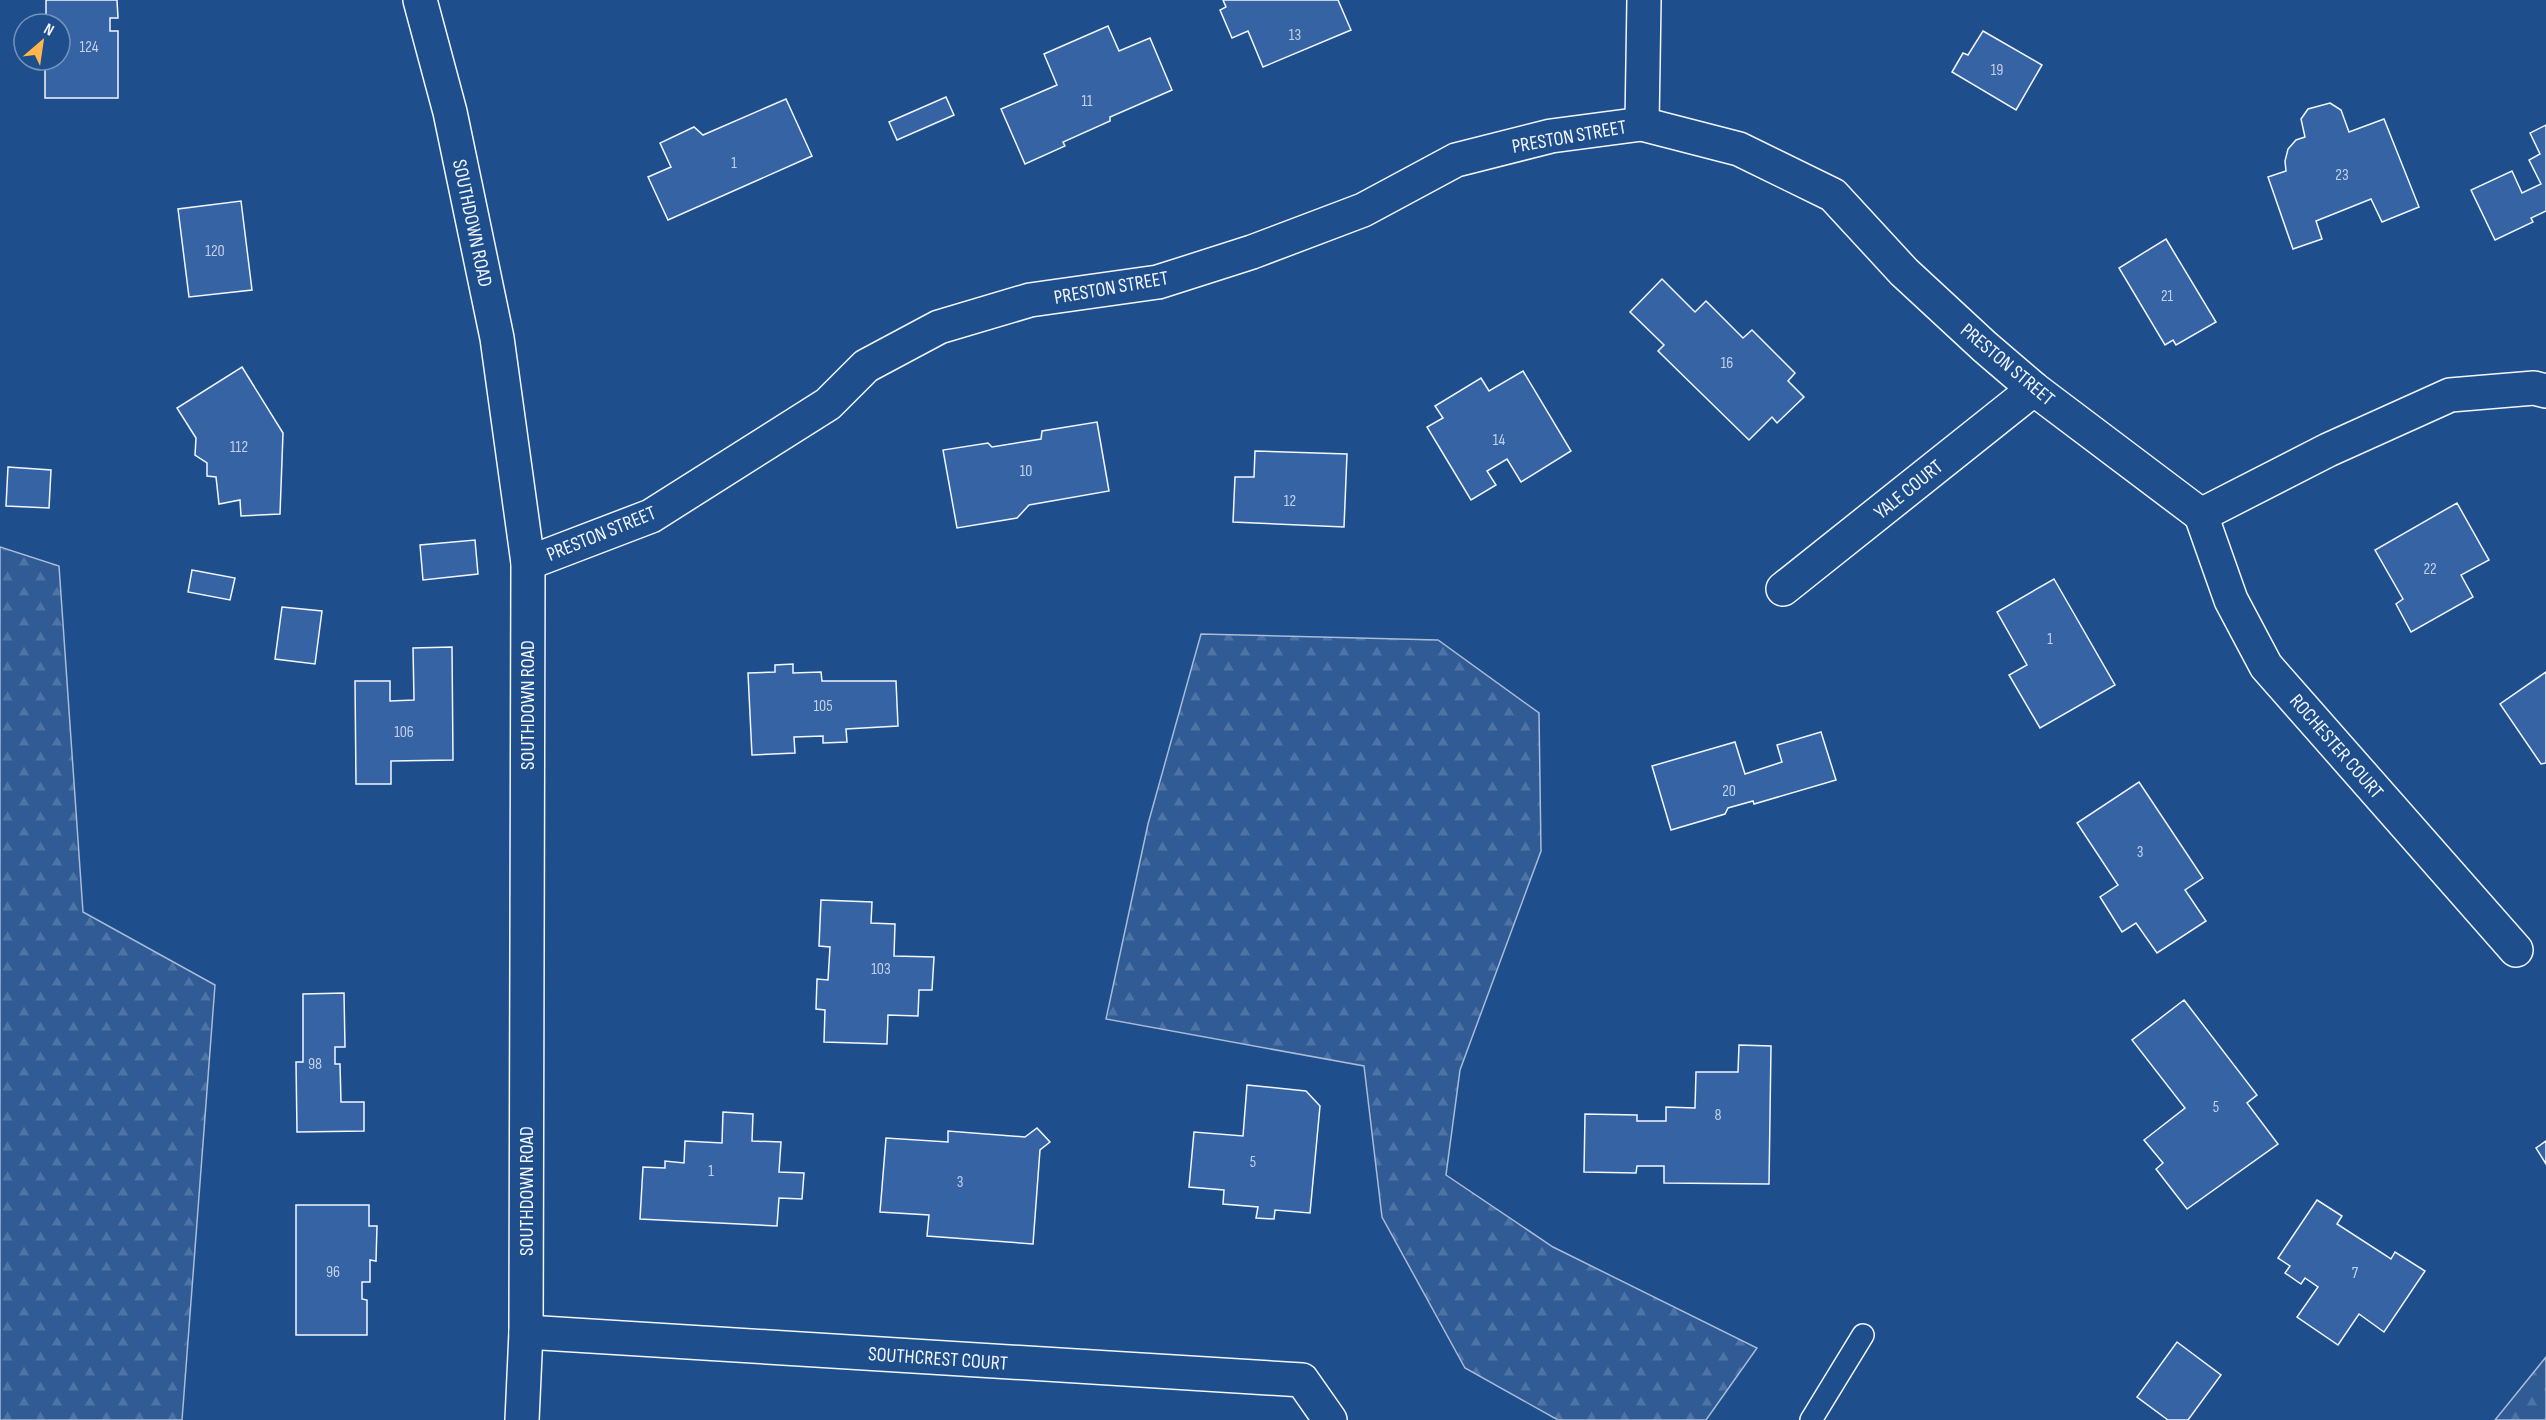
<svg xmlns="http://www.w3.org/2000/svg" width="2546" height="1420" font-family="'Sofia Sans Condensed',sans-serif">
<style>
.forest{fill:url(#forest-firs);stroke:#a8bbd7;stroke-width:1.5}
.building{fill:#3563a3;stroke:#f2f6ff;stroke-width:1.5}
.lines{fill:none;stroke-linecap:round;stroke-linejoin:round}
.lane-casing{stroke:#f2f6ff;stroke-width:24}
.street-casing{stroke:#f2f6ff;stroke-width:36}
.lane{stroke:#1f4e8c;stroke-width:21}
.street{stroke:#1f4e8c;stroke-width:33}
.labels{text-anchor:middle;stroke-width:4.5;stroke-linejoin:round;paint-order:stroke}
.number-label{font-size:16px;fill:#c3d1e8}
.street-label{font-size:20px;fill:#f2f6ff;stroke:#1f4e8c}
</style>
<defs>
<pattern id="forest-firs" width="22" height="20" patternUnits="userSpaceOnUse" patternTransform="scale(1.5)"><rect width="22" height="20" fill="#305b95"/><path d="M5 1l3.5 6h-7zM16 11l3.5 6h-7z" fill="#4e73a5"/></pattern>
</defs>
<rect width="100%" height="100%" fill="#1f4e8c"/>
<g class="forest">
<path d="M0 547 59 566 83 912 215 985 182 1420H0Z"/>
<path d="M1201 634 1438 640 1539 713 1541 851 1460 1070 1446 1175 1553 1247 1757 1348 1706 1420H1558L1465 1368 1382 1217 1364 1066 1106 1019 1148 824Z"/>
<path d="M2546 1357V1420H2495Z"/>
</g>
<g class="building">
<path d="M46 0H117L118 18H110V31H118V98H45V61L60 60V24H46Z"/>
<path d="M1223 0H1338L1351 30 1263 67 1248 31 1232 38 1220 10 1226 7Z"/>
<path d="M1108 26 1119 51 1150 38 1172 90 1110 117V121L1063 142 1065 146 1025 164 1001 109 1057 85 1044 54Z"/>
<path d="M1983 31 2042 65 2016 110 1952 72 1963 53 1968 55Z"/>
<path d="M946 97 954 115 897 140 889 122Z"/>
<path d="M786 99 812 156 668 220 648 177 671 167 660 143 694 127 703 135Z"/>
<path d="M2330 103 2341 110 2349 132 2384 119 2419 207 2382 222 2371 199 2316 221 2322 239 2293 249 2268 177 2286 171 2285 161 2288 149 2296 140 2305 137 2301 119 2308 109Z"/>
<path d="M2546 125V211L2531 218 2533 222 2495 240 2471 190 2512 171 2522 193 2541 184 2529 160 2540 154 2530 133Z"/>
<path d="M241 201 252 290 189 297 178 209Z"/>
<path d="M2166 239 2216 322 2176 345 2173 340 2165 345 2119 268Z"/>
<path d="M1662 279 1695 312 1706 301 1743 338 1752 330 1795 373 1788 381 1804 397 1777 423 1772 417 1749 440 1658 351 1664 345 1630 312Z"/>
<path d="M242 367 283 433 280 514 241 516 240 500 219 504 216 477 207 476V463L195 455 196 438 177 408Z"/>
<path d="M1523 371 1571 451 1521 482 1507 459 1487 471 1496 485 1471 500 1427 427 1443 418 1435 406 1481 378 1489 391Z"/>
<path d="M1097 422 1109 491 1029 505 1017 518 957 528 943 450 988 443 992 447 1041 439 1042 431Z"/>
<path d="M1255 451 1347 454 1344 527 1233 522 1235 477H1254Z"/>
<path d="M8 467 51 470 49 508 6 506Z"/>
<path d="M2457 503 2489 560 2461 575 2473 597 2411 632 2396 604 2403 599 2375 550Z"/>
<path d="M475 540 478 574 423 580 420 545Z"/>
<path d="M192 570 235 578 230 600 188 592Z"/>
<path d="M2054 579 2115 685 2040 728 2009 675 2027 665 1997 612Z"/>
<path d="M282 607 322 611 315 664 275 659Z"/>
<path d="M452 647 453 760 391 761V784H356L355 681H390V701L414 700 413 648Z"/>
<path d="M793 664V673L821 672 822 681H896L898 726 846 729 847 742 823 743V736L794 737 795 753 752 755 748 673 775 672V665Z"/>
<path d="M2546 672V763L2541 764 2500 704Z"/>
<path d="M1821 732 1836 780 1754 804 1753 801 1728 808 1725 814 1671 830 1652 766 1735 742 1745 774 1782 762 1777 745Z"/>
<path d="M2139 782 2203 878 2185 890 2206 921 2157 953 2136 923 2122 932 2100 897 2118 885 2077 823Z"/>
<path d="M821 900 872 902 871 923 895 924 894 956 934 957 932 990H919L918 1016 888 1015 887 1044 824 1042 825 1010 816 1009 817 979 828 980 830 947 819 946Z"/>
<path d="M344 993 345 1047H335V1064H340L341 1102H364V1131L297 1132 296 1062H303V994Z"/>
<path d="M2184 1000 2257 1095 2247 1103 2278 1144 2187 1209 2156 1169 2163 1163 2144 1140 2185 1108 2132 1040Z"/>
<path d="M1739 1045 1771 1046 1769 1184 1664 1183V1166H1637L1636 1173 1584 1172 1585 1114 1637 1115V1121H1666V1107L1695 1108 1696 1072H1738Z"/>
<path d="M1247 1085 1306 1091 1320 1106 1310 1213 1275 1210 1274 1219 1256 1218 1258 1207 1223 1204 1224 1190 1189 1187 1194 1132 1243 1136Z"/>
<path d="M723 1112 753 1114 752 1141 781 1142 779 1172 804 1173 802 1199 779 1198 777 1226 640 1219 643 1167 665 1168V1161L684 1163 685 1141 722 1143Z"/>
<path d="M1037 1128 1050 1142 1040 1150 1033 1244 927 1236 929 1215 880 1212 886 1138 948 1142V1131L1025 1137Z"/>
<path d="M2546 1141V1164L2536 1148Z"/>
<path d="M2317 1200 2342 1216 2337 1224 2391 1259 2395 1252 2425 1271 2384 1332 2359 1314 2338 1345 2297 1317 2318 1287 2305 1278 2301 1284 2285 1273 2290 1266 2278 1258Z"/>
<path d="M296 1205H369V1226H377L376 1261 370 1260V1282H362V1299L367 1300V1335H296Z"/>
<path d="M2177 1342 2221 1375 2188 1420H2168L2137 1397Z"/>
</g>
<g class="lines">
<defs>
<path id="lane" d="M1811 1420 1863 1335"/>
<g id="street">
<path d="M420 0 450 112 497 338 528 563 526 1332 522 1420"/>
<path d="M1642 124 1644 0"/>
<path d="M2201 515 2231 600 2266 666 2516 950"/>
<path d="M528 563 651 516 828 404 866 366 939 327 1030 300 1158 282 1252 252 1363 210 1456 160 1551 136 1642 124 1739 149 1833 195 1904 272 1985 347 2034 389 2201 515 2328 450 2450 395 2534 388 2546 391"/>
<path d="M1783 589 2034 389"/>
<path d="M526 1332 1302 1380 1330 1420"/>
</g>
</defs>
<use href="#lane" class="lane-casing"/>
<use href="#street" class="street-casing"/>
<use href="#lane" class="lane"/>
<use href="#street" class="street"/>
</g>
<g class="labels">
<g class="number-label">
<text x="1295" y="40">13</text>
<text x="89" y="52">124</text>
<text x="1997" y="75">19</text>
<text x="1087" y="106">11</text>
<text x="734" y="168">1</text>
<text x="2342" y="180">23</text>
<text x="215" y="256">120</text>
<text x="2167" y="301">21</text>
<text x="1727" y="368">16</text>
<text x="1499" y="445">14</text>
<text x="239" y="452">112</text>
<text x="1026" y="476">10</text>
<text x="1290" y="506">12</text>
<text x="2430" y="574">22</text>
<text x="2050" y="644">1</text>
<text x="823" y="711">105</text>
<text x="404" y="737">106</text>
<text x="1729" y="796">20</text>
<text x="2140" y="857">3</text>
<text x="881" y="974">103</text>
<text x="315" y="1069">98</text>
<text x="2216" y="1112">5</text>
<text x="1718" y="1120">8</text>
<text x="1253" y="1167">5</text>
<text x="711" y="1176">1</text>
<text x="960" y="1187">3</text>
<text x="333" y="1277">96</text>
<text x="2355" y="1278">7</text>
</g>
<g class="street-label">
<text transform="translate(1569 136) rotate(-10)" y="7">PRESTON STREET</text>
<text transform="translate(473 223) rotate(78)" y="7">SOUTHDOWN ROAD</text>
<text transform="translate(1111 287) rotate(-10)" y="7">PRESTON STREET</text>
<text transform="translate(2008 364) rotate(40)" y="7">PRESTON STREET</text>
<text transform="translate(1908 489) rotate(-39)" y="7">YALE COURT</text>
<text transform="translate(601 533) rotate(-22)" y="7">PRESTON STREET</text>
<text transform="translate(527 705) rotate(-90)" y="7">SOUTHDOWN ROAD</text>
<text transform="translate(2337 746) rotate(49)" y="7">ROCHESTER COURT</text>
<text transform="translate(526 1191) rotate(-90)" y="7">SOUTHDOWN ROAD</text>
<text transform="translate(938 1358) rotate(4)" y="7">SOUTHCREST COURT</text>
</g>
</g>
<g transform="translate(42 42) rotate(29)"><circle r="28" fill="#1f4e8c" stroke="#7391ba" stroke-width="1.5"/>
<path d="M0-4.5L10 22L0 15L-10 22Z" fill="#ffb74d"/>
<text y="-9" font-size="16" font-weight="bold" text-anchor="middle" fill="#f2f6ff">N</text>
</g>
</svg>
